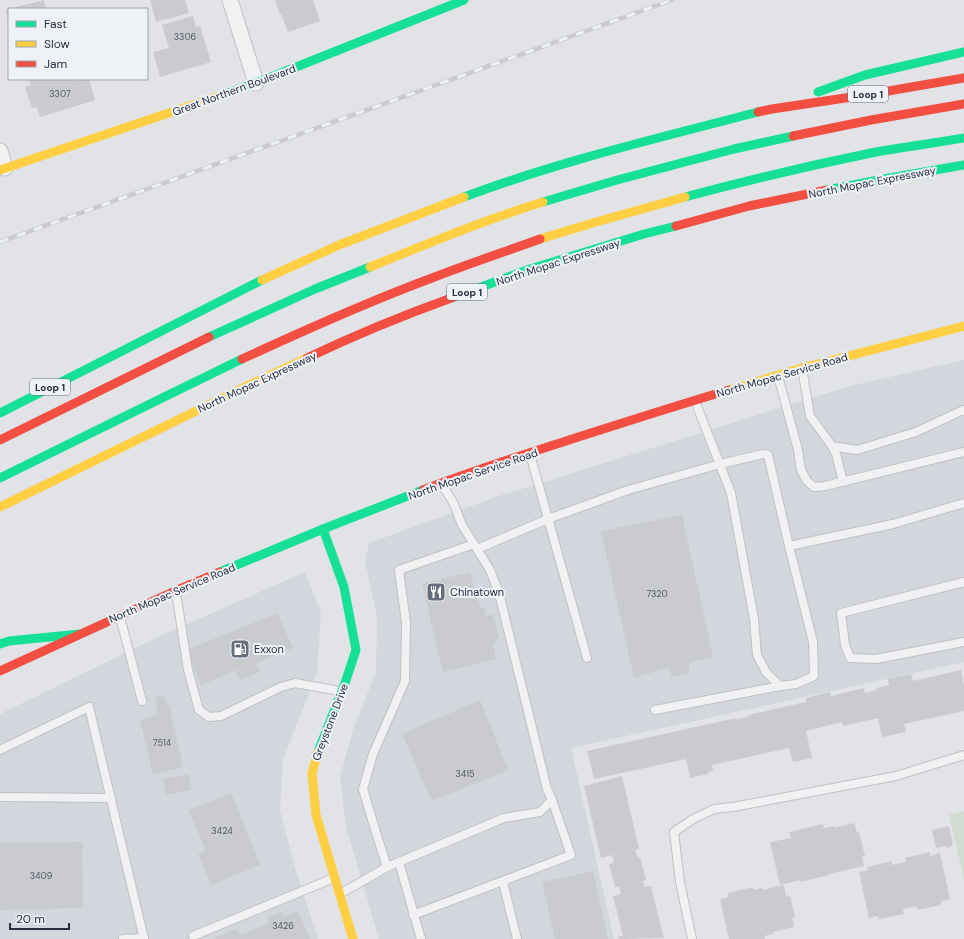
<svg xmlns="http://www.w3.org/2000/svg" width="964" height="939" font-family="'DM Sans',sans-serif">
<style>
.built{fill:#d2d6dd}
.green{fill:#d1dbd1}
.building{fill:#c9cbcf}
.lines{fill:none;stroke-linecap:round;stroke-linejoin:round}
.lane-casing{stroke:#bfc1c4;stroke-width:10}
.street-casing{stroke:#bfc1c4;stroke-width:17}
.lane{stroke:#f1f1f3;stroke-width:8}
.street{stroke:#f1f1f3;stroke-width:15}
.fast{stroke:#16e098;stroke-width:9}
.slow{stroke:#ffcf43;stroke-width:9}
.jam{stroke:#f24e42;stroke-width:9}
.rail-casing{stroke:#c9cbcf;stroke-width:4.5}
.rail{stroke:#eef2f7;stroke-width:3;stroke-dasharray:9;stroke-linecap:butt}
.labels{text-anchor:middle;stroke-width:4;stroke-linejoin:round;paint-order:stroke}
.number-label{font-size:9px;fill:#505766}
.shield{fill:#eef2f7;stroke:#626a78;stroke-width:1}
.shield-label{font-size:10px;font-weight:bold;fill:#262f42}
.street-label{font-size:11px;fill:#262f42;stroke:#eef2f7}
.poi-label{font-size:11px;fill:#262f42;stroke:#eef2f7;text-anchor:start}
</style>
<rect width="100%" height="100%" fill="#e1e3e6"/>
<g class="built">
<path d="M964 360V662L571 748 614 939H379L346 827 340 776 354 727 376 672 377 617 365 561 369 543 499 496 850 386Z"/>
<path d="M305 572 321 613 317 672 283 760 280 810 295 868 318 939H0V714L160 636Z"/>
</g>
<path class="green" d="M964 811V879L949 815Z"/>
<g class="building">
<path d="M44 0 46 9H12V8Z"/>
<path d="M150 0H185L189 13 156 22Z"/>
<path d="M275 0H313L320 21 288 32 281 14H280Z"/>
<path d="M9 9V22H8L6 10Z"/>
<path d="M193 16 196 27 200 26 211 62 160 77 153 52 169 48 162 25Z"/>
<path d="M29 79H77V81L84 79H89L95 100 40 117 37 107 32 108 25 87 31 85Z"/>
<path d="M682 515 713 657 689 663V674L672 677 669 667 634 678 601 531Z"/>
<path d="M470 572 480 608 484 607 486 616 493 614 499 637 493 644 496 659 443 672 422 584Z"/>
<path d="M278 613 293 648 256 663 260 672 240 680 236 670 201 685 187 650Z"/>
<path d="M961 670 964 685V711L904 724 906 732 882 737 878 718 843 726 842 722 806 731 812 758 793 762 789 748 712 765 713 771 708 772V774L690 778 686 759 594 779 587 751 736 718V719L748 717V715L806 702V698L830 692 831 696 864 688 865 693 877 690V688L889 685 888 679 911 674 913 681Z"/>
<path d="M164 695 167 705H169L183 767 153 774 140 720 158 715 156 708H157L155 697Z"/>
<path d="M480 700 508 770 432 801 402 734Z"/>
<path d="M189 774 191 790 166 795 163 779Z"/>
<path d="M622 776 639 849 635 850 638 858 640 857 646 880 643 881 644 887 651 886 664 938 619 939 618 937 623 936 613 896 621 894 619 886 615 887 609 864 614 863 612 855 601 858 584 786Z"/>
<path d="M231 793 260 865 211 885 198 854 206 851 189 810Z"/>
<path d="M854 823 857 832H859L865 856 862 857 864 866 829 874V875L801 882 800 880 780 885 770 842 791 838 789 832 823 824 824 828 834 826V828Z"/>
<path d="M949 826 953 844 952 845V846L946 848V846L936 848 932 830Z"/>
<path d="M82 842 83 908 0 910V843Z"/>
<path d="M930 852V856L940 853 950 899 941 901V905L917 910V906L903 909 904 914 879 919 878 916 869 918 859 872 868 870 867 867 892 861V865L906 862 905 858Z"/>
<path d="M593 871 608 939H555L542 882Z"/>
<path d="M784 885 786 897 790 896 795 918H792L794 927 773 932V934L764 936 765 939H729L720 899 729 897 728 893 753 887 754 890 763 888V890Z"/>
<path d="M298 911 310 939H212L236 929 240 935 270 923 267 917 281 912 283 917Z"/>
</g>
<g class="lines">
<defs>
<g id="lane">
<path d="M802 368 810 416 832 446 857 450 916 432 963 410 964 411"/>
<path d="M778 376 798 450 801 470 807 481 814 487 825 486 964 452"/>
<path d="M832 446 836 454 843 482"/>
<path d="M530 454 587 658"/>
<path d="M789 546 893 524 964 503"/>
<path d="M477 549 548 519 628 490 720 464 763 454 768 455 789 546 813 642 814 676 796 684 780 686 766 672 757 655 754 619 731 493 695 401"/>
<path d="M964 582 841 613 845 645 850 658 876 659 964 642"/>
<path d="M176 592 188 670 199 710 209 717 221 716 281 687 295 683 340 691"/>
<path d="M120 617 142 701"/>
<path d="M655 710 780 686"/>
<path d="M0 750 89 707 144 939"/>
<path d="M0 797 111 798"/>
<path d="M399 862 421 939"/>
<path d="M387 867 374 826 363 789 373 754 405 681 406 623 399 570 474 544"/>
<path d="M503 882 517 939"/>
<path d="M340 894 387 867 504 818 540 812 552 800 547 789 499 593 490 570 462 525 453 502 442 485"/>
<path d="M413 915 571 855 552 800"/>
<path d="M193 936 334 878"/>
<path d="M123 939 144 938"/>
<path d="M692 939 680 882 674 832 693 819 714 809 733 807 896 776 964 755"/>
</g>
<g id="street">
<path d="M230 0 256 83"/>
<path d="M0 151 5 168"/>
</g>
</defs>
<use href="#lane" class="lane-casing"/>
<use href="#street" class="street-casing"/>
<use href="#lane" class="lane"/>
<use href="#street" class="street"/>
<g class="fast">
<path d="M818 92 865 75 964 52"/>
<path d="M225 94 256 83 464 0"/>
<path d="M827 190 884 179 964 165"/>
<path d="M464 197C560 161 659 138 758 112"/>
<path d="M685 197C748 180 812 165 876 152 905 147 935 143 964 138"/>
<path d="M543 202 617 180 734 149 793 136"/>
<path d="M454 297 530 269 644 234 676 226"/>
<path d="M209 337 315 289 370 267"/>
<path d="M0 413 262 280"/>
<path d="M0 478 160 399 242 359"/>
<path d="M220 572 323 529 423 490"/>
<path d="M0 644 9 641 80 634"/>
<path d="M318 752 345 683 356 650 344 587 323 529"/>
</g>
<g class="slow">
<path d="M0 170 225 94"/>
<path d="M540 239 596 222 685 197"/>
<path d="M370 267C427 244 484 220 543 202"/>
<path d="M262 280 339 245 464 197"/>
<path d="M729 390 802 368 964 326"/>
<path d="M0 507 247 386 307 358"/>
<path d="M318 752 312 773 316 815 353 939"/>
</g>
<g class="jam">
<path d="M758 112 772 109 865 95 964 78"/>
<path d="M793 136 871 120 964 104"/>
<path d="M676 226 749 206 827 190"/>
<path d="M307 358C355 335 404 315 454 297"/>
<path d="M242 359C305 330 367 302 432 278 468 264 504 252 540 239"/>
<path d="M0 440 209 337"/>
<path d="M423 490C471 471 520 456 569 440 622 423 675 406 729 390"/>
<path d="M0 671 175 591 220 572"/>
</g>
<defs>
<path id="rail" d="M0 242 672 0"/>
</defs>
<use href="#rail" class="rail-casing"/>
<use href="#rail" class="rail"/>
</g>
<defs>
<symbol id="restaurant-square" viewBox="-11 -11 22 22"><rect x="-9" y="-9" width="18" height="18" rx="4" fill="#676e7b" stroke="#eef2f7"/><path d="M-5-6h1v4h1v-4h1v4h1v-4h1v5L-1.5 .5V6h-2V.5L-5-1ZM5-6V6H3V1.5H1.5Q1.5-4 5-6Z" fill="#fff"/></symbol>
<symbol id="fuel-square" viewBox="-11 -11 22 22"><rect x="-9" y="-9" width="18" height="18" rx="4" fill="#676e7b" stroke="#eef2f7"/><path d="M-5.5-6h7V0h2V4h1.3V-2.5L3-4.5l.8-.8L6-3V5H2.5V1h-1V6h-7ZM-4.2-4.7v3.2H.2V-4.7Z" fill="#fff"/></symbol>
</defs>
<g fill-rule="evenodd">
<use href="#restaurant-square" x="425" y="581" width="22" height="22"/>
<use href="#fuel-square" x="229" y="638" width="22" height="22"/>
</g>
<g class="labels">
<g class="number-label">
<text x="185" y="40">3306</text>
<text x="60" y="97">3307</text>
<text x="657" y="597">7320</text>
<text x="162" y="746">7514</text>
<text x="465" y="777">3415</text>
<text x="222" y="834">3424</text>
<text x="41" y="879">3409</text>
<text x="283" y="929">3426</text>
</g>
<g class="shield">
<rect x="848" y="86" width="40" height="16" rx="3"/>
<rect x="447" y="284" width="40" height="16" rx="3"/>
<rect x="30" y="379" width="40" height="16" rx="3"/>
</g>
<g class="shield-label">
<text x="868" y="98">Loop 1</text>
<text x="467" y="296">Loop 1</text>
<text x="50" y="391">Loop 1</text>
</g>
<g class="street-label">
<text transform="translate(234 90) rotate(-20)" y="4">Great Northern Boulevard</text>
<text transform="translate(872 182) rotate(-11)" y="4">North Mopac Expressway</text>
<text transform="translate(558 262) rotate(-18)" y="4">North Mopac Expressway</text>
<text transform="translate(782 375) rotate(-16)" y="4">North Mopac Service Road</text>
<text transform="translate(257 382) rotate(-25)" y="4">North Mopac Expressway</text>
<text transform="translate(473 474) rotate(-19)" y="4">North Mopac Service Road</text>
<text transform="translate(172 593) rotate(-23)" y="4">North Mopac Service Road</text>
<text transform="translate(330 722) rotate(-69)" y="4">Greystone Drive</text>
</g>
<g class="poi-label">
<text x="450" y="596">Chinatown</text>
<text x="254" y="653">Exxon</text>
</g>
</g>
<rect x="8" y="8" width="140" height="72" fill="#eef2f7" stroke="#9ea4af"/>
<rect x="16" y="21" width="20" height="6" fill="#16e098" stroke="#9ea4af"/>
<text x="44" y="28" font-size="12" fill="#262f42">Fast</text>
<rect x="16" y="41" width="20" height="6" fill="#ffcf43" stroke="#9ea4af"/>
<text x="44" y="48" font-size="12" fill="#262f42">Slow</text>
<rect x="16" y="61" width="20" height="6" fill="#f24e42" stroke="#9ea4af"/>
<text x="44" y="68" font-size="12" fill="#262f42">Jam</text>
<path d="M10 923v6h59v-6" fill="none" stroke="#262f42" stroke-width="2"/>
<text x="16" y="923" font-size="12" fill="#262f42" stroke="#eef2f7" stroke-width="3" paint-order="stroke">20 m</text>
</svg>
